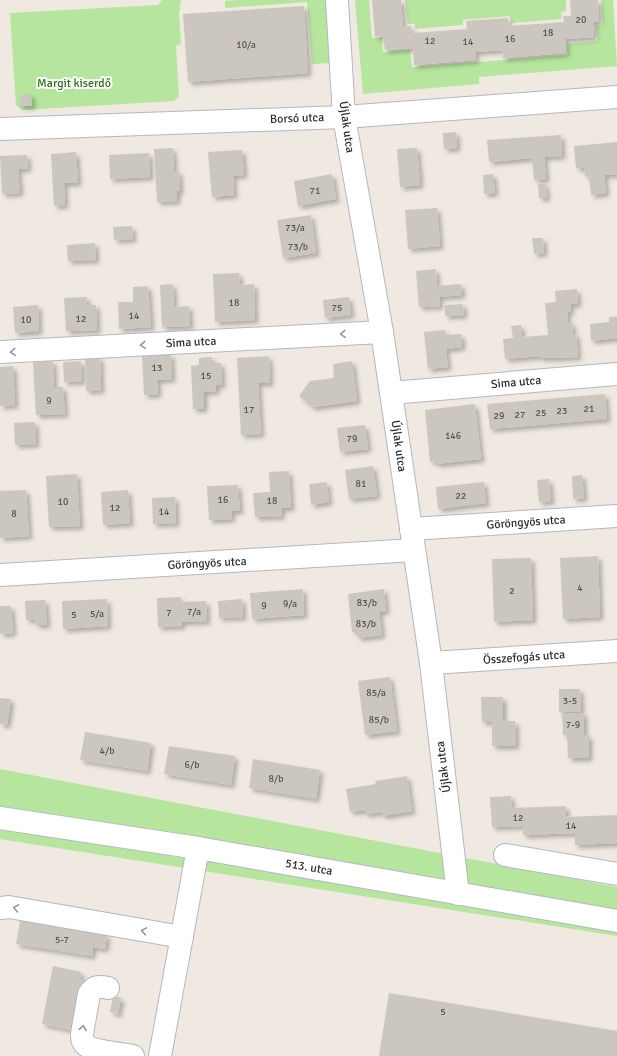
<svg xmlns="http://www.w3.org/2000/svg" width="617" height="1056" font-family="Signika,sans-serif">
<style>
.green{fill:#b6e59e}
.building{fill:#cbc7bf;filter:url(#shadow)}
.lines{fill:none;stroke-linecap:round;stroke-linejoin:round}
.minor-casing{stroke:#b4b7c1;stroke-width:24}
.minor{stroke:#fff;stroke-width:22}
.oneway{stroke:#969696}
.labels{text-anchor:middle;stroke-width:4;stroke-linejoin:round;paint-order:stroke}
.number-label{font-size:10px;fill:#555452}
.park-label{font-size:12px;fill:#2c6e1b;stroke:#fff}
.street-label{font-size:12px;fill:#2e2e2e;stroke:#fff}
</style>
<defs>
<filter id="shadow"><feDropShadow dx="3.5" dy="3.5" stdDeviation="2" flood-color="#0004"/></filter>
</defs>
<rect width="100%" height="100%" fill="#efe9e1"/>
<g class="green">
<path d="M162 0H181L179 14 181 44 176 46 179 96 174 101 22 110 16 105 10 13 158 5Z"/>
<path d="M238 0H326L331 63 312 64 307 2 225 8V1Z"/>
<path d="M355 0H369L372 38H382L383 52 410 50 412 67 568 55 567 44 598 41 596 26 603 25 601 0H613L617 66 479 77V84L363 94Z"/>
<path d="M405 0H566V11L561 12 562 19 511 23 510 16 463 20V25L415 29V24H408Z"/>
<path d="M0 769 617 887V936L0 839Z"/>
</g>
<g class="building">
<path d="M372 0H401L403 27 411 26 412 33 467 29 466 21 508 18 509 26 564 22 563 16H571L570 0H598L599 21 593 22 594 37 565 39 566 53 503 58 502 50 475 52 476 60 414 65 413 48 385 50 383 36 375 37Z"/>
<path d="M304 6 308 73 188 82 183 14Z"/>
<path d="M31 94 32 106H20V95Z"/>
<path d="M456 132 457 148 444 149 443 133Z"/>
<path d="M561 135 562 156 544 157 546 179 534 180 532 158 489 162 487 140Z"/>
<path d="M617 142V174L604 175 606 193 591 195 589 176 585 177 584 168H576L574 146Z"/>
<path d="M173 148 174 171H179L180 191H177V201L157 202 154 149Z"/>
<path d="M417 148 420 185 400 187 397 149Z"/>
<path d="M242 150 244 175 233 176 234 195 212 197 208 152Z"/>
<path d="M76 152 78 183H64L65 205 54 206 51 154Z"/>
<path d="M149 153 150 177 110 179 109 155Z"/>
<path d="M27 155 28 169H18L20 193 2 194 0 156Z"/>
<path d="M332 174 336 199 298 206 294 181Z"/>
<path d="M493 174 495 193 484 194 483 175Z"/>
<path d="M545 183 547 198H539L538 184Z"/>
<path d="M437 208 440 246 408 249 405 210Z"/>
<path d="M311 215 316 253 283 258 277 220Z"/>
<path d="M132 226 133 239 114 240 113 227Z"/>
<path d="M532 238H543L544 253 534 254Z"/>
<path d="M95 243 96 260 68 261 67 245Z"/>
<path d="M436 269 437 286 461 284 462 295 439 297 440 306 419 307 416 271Z"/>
<path d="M239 273 240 285 254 284 255 320 215 322 213 274Z"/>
<path d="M173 284 174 307 189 306 190 326 162 327 160 285Z"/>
<path d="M148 286 151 327 119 329 118 302H133V287Z"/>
<path d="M577 289 578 304H570L571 312H567L568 323 572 322 573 334 576 333 578 357 541 358 540 356 505 359 503 339 513 338 511 326 521 325 522 337 548 335 545 303 556 302 555 291Z"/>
<path d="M87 297V305H96L97 330 66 331 64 298Z"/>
<path d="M349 297 351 315 325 318 323 300Z"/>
<path d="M463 304 464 315 445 316V305Z"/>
<path d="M38 305 39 331 15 333 13 307Z"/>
<path d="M609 317H617V338L591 341 590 324 609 322Z"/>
<path d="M445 330V335L461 334 462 347 446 349 448 367 428 369 424 332Z"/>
<path d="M171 354 172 379 157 380 158 394 144 395 142 355Z"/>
<path d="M269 356 270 383H258L261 434 241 435 237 358Z"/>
<path d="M85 357H100L101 390 86 391Z"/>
<path d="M212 357V363H221L222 385H216V391L204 392V409H193L191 366 199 365V358Z"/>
<path d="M53 361 54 387H63L65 414 36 415 33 362Z"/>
<path d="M81 361 82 381 64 382 63 362Z"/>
<path d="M352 361 357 401 313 407 299 396 310 381 334 378 333 364Z"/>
<path d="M13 366 15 405 0 406V367Z"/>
<path d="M605 394 607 419 490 429 487 404Z"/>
<path d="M475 404 481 459 436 464V461L430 462 425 410Z"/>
<path d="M35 422 36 444 15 445 14 423Z"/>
<path d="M365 425 368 449 340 452 337 428Z"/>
<path d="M373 466 377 496 349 499 345 470Z"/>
<path d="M289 471 291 508H281L282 516 255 517 253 493 270 492 269 472Z"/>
<path d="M77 474 80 526 49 527 46 476Z"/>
<path d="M582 475 584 498 573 499 572 476Z"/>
<path d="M549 479 551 501 539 502 537 480Z"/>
<path d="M327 482 329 502 311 505 309 484Z"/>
<path d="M484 482 486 503 438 509 436 487Z"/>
<path d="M238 485 240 511H231L232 519 209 520 207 486Z"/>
<path d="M26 490 29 536 0 538V491Z"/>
<path d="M128 490 130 523 103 525 101 492Z"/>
<path d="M175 497 176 523 153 524 152 498Z"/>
<path d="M598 556 600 617 563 619 560 558Z"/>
<path d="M531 558 533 620 494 622 492 559Z"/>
<path d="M303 589 304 615 252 619 250 593Z"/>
<path d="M384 589 386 611 379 612 382 635 358 638 357 632H352L348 594Z"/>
<path d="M181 597V602L206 601 207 621 182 622V626L158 627 157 598Z"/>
<path d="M107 599 108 626 63 629 62 601Z"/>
<path d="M242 599 243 617 219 618 218 601Z"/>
<path d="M45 600 47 625H36L35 620H26L25 601Z"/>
<path d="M0 606H11L13 633 0 634Z"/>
<path d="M390 677 397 731 365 735 358 681Z"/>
<path d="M559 689H580L581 711 559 712Z"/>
<path d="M481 697H503V721H515L516 746H492V722H482Z"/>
<path d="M0 698 11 699 7 725 0 724Z"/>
<path d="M562 713H584V735L570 736 589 735V758H568L567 735H563Z"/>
<path d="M85 732 151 743 147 771 80 760Z"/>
<path d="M169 746 235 756 231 785 164 774Z"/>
<path d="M253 759 320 770 316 799 249 788Z"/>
<path d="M407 776 412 811 382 816V812L365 814V810L350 812 346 789 376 784 375 781Z"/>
<path d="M511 796 512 808 566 806V817L617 815V843L575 845V833L523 835V826L492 827 490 797Z"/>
<path d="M21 915 98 926 97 933 107 935 105 949 93 947 92 956 16 944Z"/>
<path d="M53 966 81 972 80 980 87 981 77 1031 42 1024Z"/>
<path d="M389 993 617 1031V1056H379Z"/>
<path d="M113 996 121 998 118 1014 110 1012Z"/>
</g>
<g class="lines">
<defs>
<g id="minor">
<path d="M337 0 344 117 382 332 391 393 431 663 458 894"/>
<path d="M0 129 344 117 617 97"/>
<path d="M0 352 382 332"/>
<path d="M391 393 617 374"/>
<path d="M411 529 617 516"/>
<path d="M0 575 414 550"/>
<path d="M431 663 617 651"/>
<path d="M0 818 198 848 617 921"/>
<path d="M505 855 617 874"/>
<path d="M0 908 9 907 182 937"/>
<path d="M108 988C99 986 94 986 89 994L82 1034C82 1038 82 1042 86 1045 92 1051 123 1054 133 1056"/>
<path d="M160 1056 198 848"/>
</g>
</defs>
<use href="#minor" class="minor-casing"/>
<use href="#minor" class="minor"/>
</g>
<defs><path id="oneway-chevron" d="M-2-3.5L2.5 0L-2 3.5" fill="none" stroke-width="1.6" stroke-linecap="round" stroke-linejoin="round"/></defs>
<g class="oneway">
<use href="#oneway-chevron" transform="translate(343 334) rotate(177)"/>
<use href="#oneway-chevron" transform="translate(143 345) rotate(177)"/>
<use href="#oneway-chevron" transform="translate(13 352) rotate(177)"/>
<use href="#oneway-chevron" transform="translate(16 908) rotate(-170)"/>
<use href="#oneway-chevron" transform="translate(144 931) rotate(-170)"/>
<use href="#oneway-chevron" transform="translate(83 1028) rotate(-81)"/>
</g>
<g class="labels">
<g class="number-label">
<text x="581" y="23">20</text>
<text x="548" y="36">18</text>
<text x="510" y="42">16</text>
<text x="430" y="44">12</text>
<text x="468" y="45">14</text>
<text x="246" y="48">10/a</text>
<text x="315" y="194">71</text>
<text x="295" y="231">73/a</text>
<text x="298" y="250">73/b</text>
<text x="234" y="306">18</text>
<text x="337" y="311">75</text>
<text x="134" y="319">14</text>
<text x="81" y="322">12</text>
<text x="26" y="323">10</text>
<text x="157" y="371">13</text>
<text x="206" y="379">15</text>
<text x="49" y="404">9</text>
<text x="589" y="412">21</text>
<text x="249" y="413">17</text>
<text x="562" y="414">23</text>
<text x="541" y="416">25</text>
<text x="520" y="418">27</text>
<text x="499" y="419">29</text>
<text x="453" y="439">146</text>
<text x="352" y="442">79</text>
<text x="361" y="487">81</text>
<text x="461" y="499">22</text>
<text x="223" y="503">16</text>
<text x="272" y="504">18</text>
<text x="63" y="505">10</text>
<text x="115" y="511">12</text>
<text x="164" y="515">14</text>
<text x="14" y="517">8</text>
<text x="580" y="591">4</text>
<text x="512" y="594">2</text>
<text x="367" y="606">83/b</text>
<text x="290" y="607">9/a</text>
<text x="264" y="609">9</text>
<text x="194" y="615">7/a</text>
<text x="169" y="616">7</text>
<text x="97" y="617">5/a</text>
<text x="74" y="618">5</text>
<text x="366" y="627">83/b</text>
<text x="376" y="696">85/a</text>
<text x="570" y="704">3-5</text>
<text x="379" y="723">85/b</text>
<text x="573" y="728">7-9</text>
<text x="107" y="754">4/b</text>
<text x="192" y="768">6/b</text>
<text x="276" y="782">8/b</text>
<text x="518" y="821">12</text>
<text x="571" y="829">14</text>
<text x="62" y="943">5-7</text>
<text x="443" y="1015">5</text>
</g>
<g class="park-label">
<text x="74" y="87">Margit kiserdő</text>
</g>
<g class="street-label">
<text transform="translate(297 118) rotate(-2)" y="4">Borsó utca</text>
<text transform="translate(347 127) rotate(82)" y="4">Újlak utca</text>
<text transform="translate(191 342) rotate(-3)" y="4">Sima utca</text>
<text transform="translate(516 382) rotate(-5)" y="4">Sima utca</text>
<text transform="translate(399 446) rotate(82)" y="4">Újlak utca</text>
<text transform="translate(526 522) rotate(-4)" y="4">Göröngyös utca</text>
<text transform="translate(207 563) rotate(-3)" y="4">Göröngyös utca</text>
<text transform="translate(524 657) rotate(-4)" y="4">Összefogás utca</text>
<text transform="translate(443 767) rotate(-97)" y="4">Újlak utca</text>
<text transform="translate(309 867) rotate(10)" y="4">513. utca</text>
</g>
</g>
</svg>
